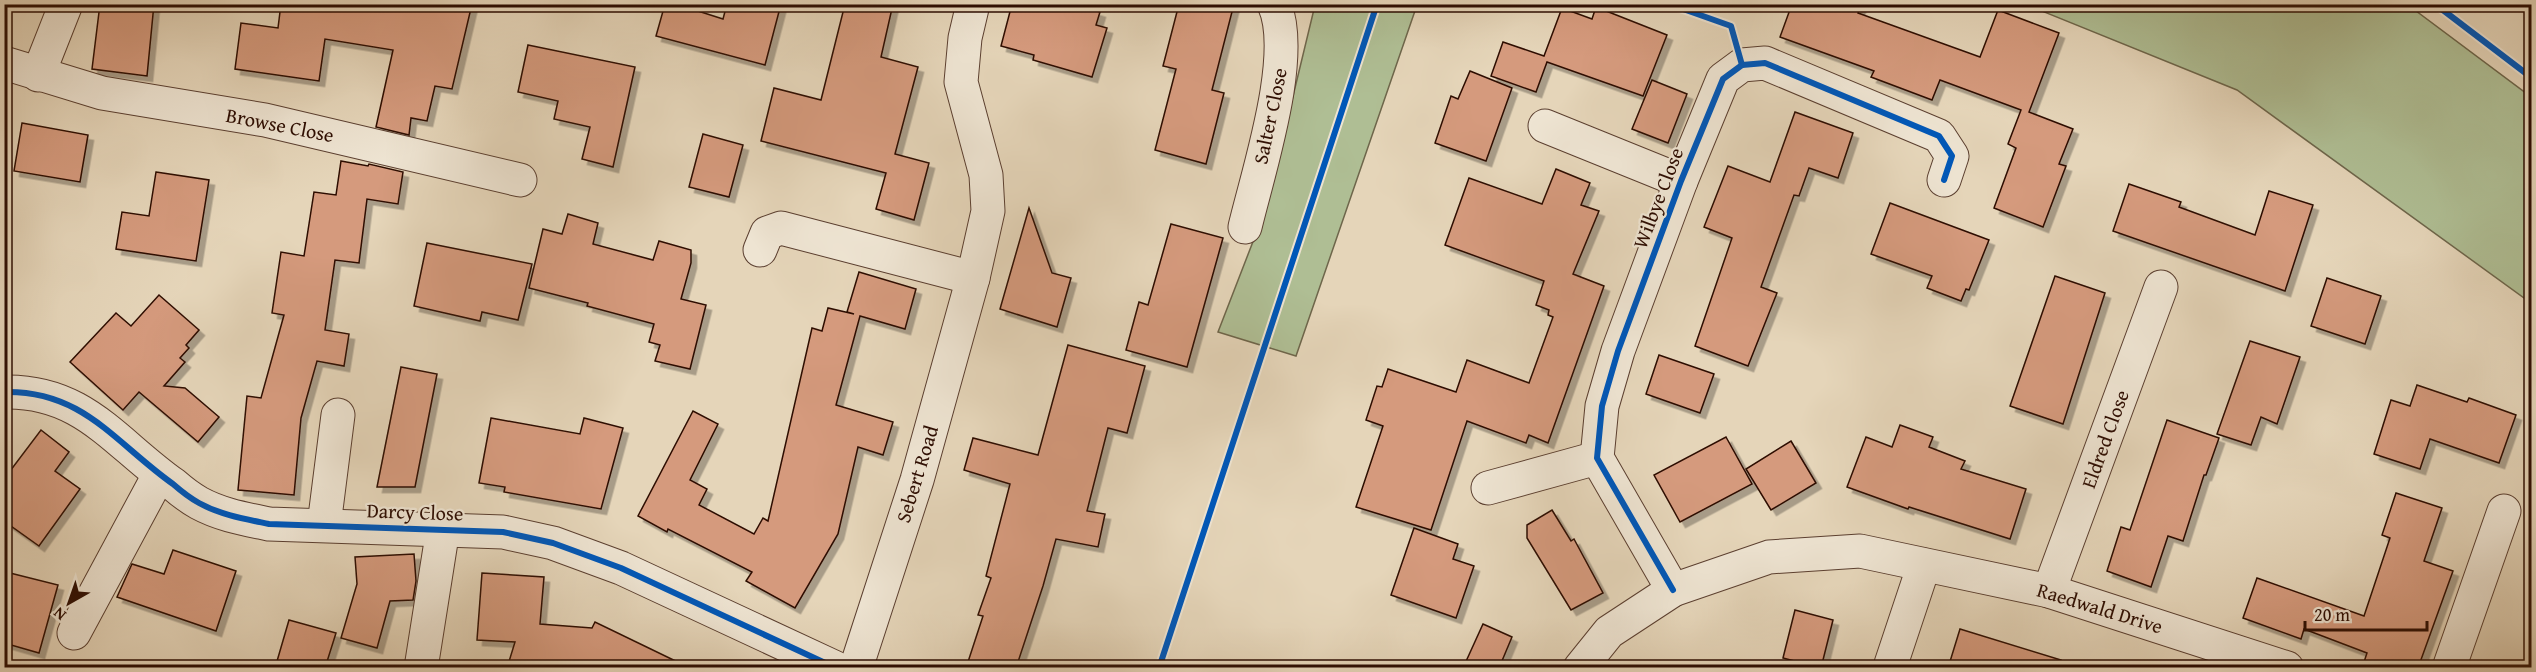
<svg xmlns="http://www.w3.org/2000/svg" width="2536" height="672" font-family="'Gentium Book Plus',serif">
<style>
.green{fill:#afbe94;stroke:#6e664b;stroke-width:1.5}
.building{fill:#d59a7d;stroke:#2d0d02;stroke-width:1.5;filter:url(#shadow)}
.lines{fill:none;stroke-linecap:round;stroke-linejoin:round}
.minor-casing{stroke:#5b3f30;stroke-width:35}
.minor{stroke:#eee4d2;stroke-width:33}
.cycleway-casing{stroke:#eee4d2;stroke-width:10}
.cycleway{stroke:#0057b8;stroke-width:6}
.labels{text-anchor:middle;stroke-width:4.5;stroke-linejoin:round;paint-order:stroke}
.street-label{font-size:20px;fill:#2d0d02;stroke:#eee4d2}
</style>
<defs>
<filter id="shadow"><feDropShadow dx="5.5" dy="5.5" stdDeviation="0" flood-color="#0004"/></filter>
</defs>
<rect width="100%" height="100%" fill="#e5d5b9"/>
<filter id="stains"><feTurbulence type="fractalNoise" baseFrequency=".00333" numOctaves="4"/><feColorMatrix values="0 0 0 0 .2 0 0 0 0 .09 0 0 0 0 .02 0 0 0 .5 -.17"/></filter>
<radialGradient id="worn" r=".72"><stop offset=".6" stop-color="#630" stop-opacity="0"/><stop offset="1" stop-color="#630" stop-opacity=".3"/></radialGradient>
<g class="green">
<path d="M1315 5H1417L1296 356 1218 332 1266 208Z"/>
<path d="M2027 5H2408L2531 97V303L2237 90Z"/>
</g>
<g class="building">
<path d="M100 4H154L147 76 92 69Z"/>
<path d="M281 4H472L452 89 435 86 427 121 411 118 409 135 376 127 393 50 325 39 319 81 235 69 241 23 278 28Z"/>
<path d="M665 4H676L723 19 727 4H781L765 65 656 36Z"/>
<path d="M845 4H893L881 57 918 67 895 154 929 163 914 220 876 209 886 173 761 141 774 88 821 100Z"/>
<path d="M1012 4H1075L1100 12 1096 25 1107 28 1092 77 1033 60 1034 55 1001 46Z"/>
<path d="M1179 4H1234L1212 90 1224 93 1206 164 1155 150 1176 69 1163 66Z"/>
<path d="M1792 4H1861L1858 13 1980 57 1998 10 2059 33 2029 112 2073 129 2059 164 2066 166 2043 227 1994 208 2016 148 2008 144 2021 110 1940 80 1932 100 1871 77 1874 71 1780 37Z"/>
<path d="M1596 7 1667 35 1643 96 1547 62 1536 92 1491 76 1503 42 1544 56 1562 8 1592 19Z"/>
<path d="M528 45 635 67 613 167 582 159 590 127 554 119 558 101 518 92Z"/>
<path d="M1470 71 1512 88 1486 161 1435 143 1451 96 1458 99Z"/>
<path d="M1652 80 1687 94 1668 143 1632 129Z"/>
<path d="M1795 112 1853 133 1838 178 1809 168 1799 196 1794 195 1761 287 1777 293 1748 366 1695 346 1732 238 1704 227 1728 166 1770 182Z"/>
<path d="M22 123 88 135 80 182 14 171Z"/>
<path d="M703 134 743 145 729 197 689 187Z"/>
<path d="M341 161 368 166 369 164 403 172 398 204 367 199 359 263 335 260 325 330 349 334 344 366 317 361 301 418 294 495 238 490 247 396 261 398 284 315 272 313 281 252 304 256 314 192 336 195Z"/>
<path d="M1556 169 1590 183 1581 205 1599 211 1573 274 1604 286 1548 443 1529 435 1526 443 1467 421 1431 530 1356 507 1383 426 1366 420 1377 386 1382 387 1388 369 1456 392 1467 360 1529 383 1553 317 1548 315 1549 310 1536 305 1544 281 1445 245 1469 178 1542 204Z"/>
<path d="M156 172 209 180 196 261 116 249 122 212 149 216Z"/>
<path d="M2129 184 2181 202 2179 207 2255 235 2269 191 2313 205 2285 291 2113 231Z"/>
<path d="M1890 203 1989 240 1969 290 1966 289 1961 301 1927 288 1932 276 1871 254Z"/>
<path d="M1029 208 1052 273 1071 278 1057 327 1000 309Z"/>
<path d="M568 214 598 223 593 244 653 260 659 241 691 250V263L681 299 706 305 690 369 655 361 660 345 649 342 654 324 587 306 588 303 529 288 543 229 562 234Z"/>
<path d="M1171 224 1223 238 1187 367 1126 350 1139 302 1148 305Z"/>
<path d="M427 243 532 264 518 320 482 312 480 321 414 306Z"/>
<path d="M859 272 916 289 905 329 860 316 836 405 893 422 883 455 858 447 838 534 795 608 746 581 752 572 668 529 667 532 638 516 693 411 718 424 690 480 707 489 699 505 754 534 763 518 768 521 812 328 822 331 828 308 854 314 847 312Z"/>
<path d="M2055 276 2105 293 2063 424 2010 406Z"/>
<path d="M2327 278 2381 296 2365 344 2311 326Z"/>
<path d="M159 295 199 330 186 345 189 348 180 358 185 362 164 386 185 388 219 417 198 442 139 392 123 410 70 362 116 313 131 326Z"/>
<path d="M2250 341 2300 357 2277 424 2261 417 2251 445 2217 434Z"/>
<path d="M1068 345 1145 366 1127 433 1108 428 1087 511 1105 514 1098 547 1056 539 1043 586 1016 668H966L983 616 978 615 991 578 986 576 1010 484 964 470 973 438 1038 455Z"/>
<path d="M1659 355 1714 374 1700 413 1646 394Z"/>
<path d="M401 367 437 374 415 487H377Z"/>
<path d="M2417 385 2467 402 2469 398 2516 415 2499 463 2430 439 2420 469 2374 454 2391 400 2410 406Z"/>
<path d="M491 418 580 434 584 418 623 428 601 509 504 492 505 487 479 483Z"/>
<path d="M2167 420 2219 438 2206 475H2204L2183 541 2168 536 2151 587 2107 571 2121 527 2130 530Z"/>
<path d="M1900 425 1933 437 1929 447 1965 461 1961 469 2026 489 2010 539 1909 507 1908 509 1847 487 1866 437 1892 447Z"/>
<path d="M41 430 69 452 55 471 80 489 39 546 4 521V479Z"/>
<path d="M1726 437 1752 484 1680 522 1654 475Z"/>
<path d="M1791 441 1816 483 1771 510 1746 469Z"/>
<path d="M2396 493 2442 508 2424 561 2453 571 2418 668H2362L2367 653 2304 629 2301 639 2243 618 2257 578 2364 616 2390 538 2382 535Z"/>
<path d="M1552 510 1571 541 1574 539 1603 593 1571 610 1527 538V525Z"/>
<path d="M1414 528 1458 544 1453 559 1474 566 1456 618 1391 595Z"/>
<path d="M173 550 236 571 216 631 117 597 132 564 164 574Z"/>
<path d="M414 554 416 581 413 600 390 601 377 648 341 638 357 584 355 557Z"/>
<path d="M10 573 58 585 39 653 4 643V593Z"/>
<path d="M482 573 544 577 540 624 592 628 595 622 690 668H507L515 642 477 640Z"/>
<path d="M1795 610 1833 620 1821 668 1783 658Z"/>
<path d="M289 620 336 633 325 668H275Z"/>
<path d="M1483 624 1512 637 1499 668H1463Z"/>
<path d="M1960 629 2061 660 2059 668H1948Z"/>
</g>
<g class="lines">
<defs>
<g id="minor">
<path d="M4 63 102 93 265 120 520 180"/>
<path d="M38 75 66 4"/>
<path d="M1545 126 1681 181"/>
<path d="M1245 227C1258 172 1297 55 1274 4"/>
<path d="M760 250 767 233 781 228 973 278"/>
<path d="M4 392C83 390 115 443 173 484 181 491 190 498 199 503 221 515 245 519 269 524L503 532 553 543 621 568 836 668"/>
<path d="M1488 488 1597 458"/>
<path d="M324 525 338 415"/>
<path d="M1673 590 1597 458 1602 406 1618 351 1681 181 1723 79 1742 65 1765 63 1939 136 1952 156 1944 180"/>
<path d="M2049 591 2161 287"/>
<path d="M74 633 159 475"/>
<path d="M421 668 443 529"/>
<path d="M856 668 917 480 973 278 988 211 986 175 961 82 965 38 973 4"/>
<path d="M1580 668 1609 632 1673 590 1769 557 1860 551 2049 591 2287 668"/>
<path d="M1892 668 1891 664 1924 565"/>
<path d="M2449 668 2504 511"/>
</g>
</defs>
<use href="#minor" class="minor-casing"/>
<use href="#minor" class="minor"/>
<defs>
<g id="cycleway">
<path d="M1669 4 1731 26 1742 65"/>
<path d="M2435 4 2532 78"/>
<path d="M4 392C83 390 115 443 173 484 181 491 190 498 199 503 221 515 245 519 269 524L503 532 553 543 621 568 836 668"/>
<path d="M1673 590 1597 458 1602 406 1618 351 1681 181 1723 79 1742 65 1765 63 1939 136 1952 156 1944 180"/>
<path d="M1159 668 1377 4"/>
</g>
</defs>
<use href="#cycleway" class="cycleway-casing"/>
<use href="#cycleway" class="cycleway"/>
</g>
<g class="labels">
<g class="street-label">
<text transform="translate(1270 116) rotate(-78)" y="7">Salter Close</text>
<text transform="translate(280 125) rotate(11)" y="7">Browse Close</text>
<text transform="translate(1658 198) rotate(-69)" y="7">Wilbye Close</text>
<text transform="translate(2105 439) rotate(-70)" y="7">Eldred Close</text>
<text transform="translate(917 474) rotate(-73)" y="7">Sebert Road</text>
<text transform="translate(415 512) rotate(2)" y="7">Darcy Close</text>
<text transform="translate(2100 608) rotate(17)" y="7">Raedwald Drive</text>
</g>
</g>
<rect width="2536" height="672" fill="none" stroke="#e5d5b9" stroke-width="24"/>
<rect x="6" y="6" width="2524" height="660" fill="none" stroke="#2d0d02" stroke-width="3"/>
<rect x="12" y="12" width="2512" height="648" fill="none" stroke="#2d0d02" stroke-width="1.5"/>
<g transform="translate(69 603) rotate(220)" stroke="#eee4d2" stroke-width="4.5" paint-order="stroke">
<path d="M0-4.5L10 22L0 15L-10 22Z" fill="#2d0d02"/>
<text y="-9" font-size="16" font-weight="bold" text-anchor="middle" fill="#2d0d02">N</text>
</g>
<path d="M2305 621v9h122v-9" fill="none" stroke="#2d0d02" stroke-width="3"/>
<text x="2314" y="621" font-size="18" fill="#2d0d02" stroke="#eee4d2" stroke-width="4.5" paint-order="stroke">20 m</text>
<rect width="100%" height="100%" filter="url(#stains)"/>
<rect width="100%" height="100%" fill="url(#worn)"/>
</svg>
